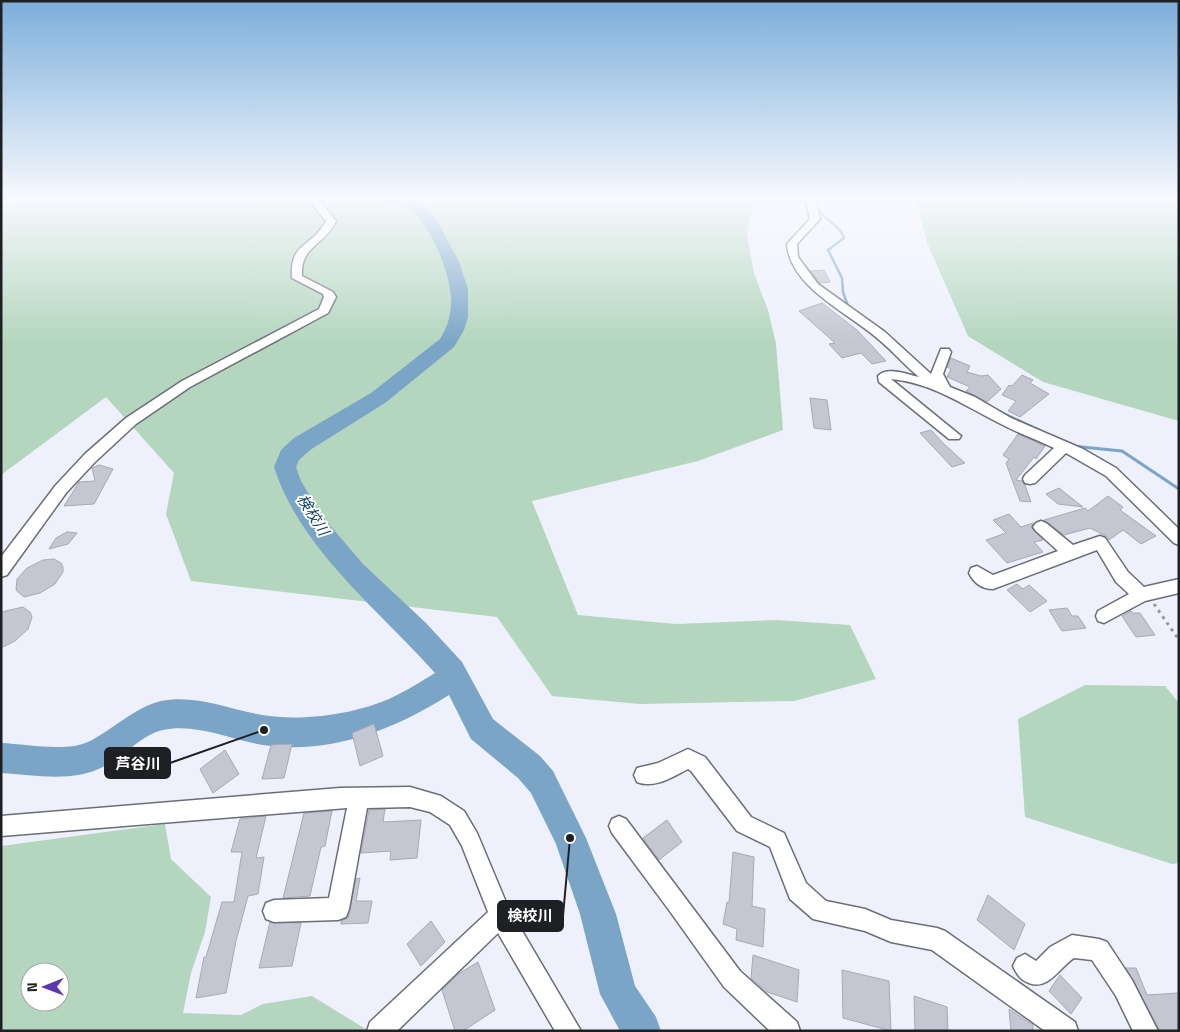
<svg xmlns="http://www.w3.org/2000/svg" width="1180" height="1032" font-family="'Titillium Web','Noto Sans JP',sans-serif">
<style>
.green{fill:#b4d6be;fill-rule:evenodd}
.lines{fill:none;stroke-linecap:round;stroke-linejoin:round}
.stream-far1{stroke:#7ba5c6;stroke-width:2.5}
.stream{stroke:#7ba5c6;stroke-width:3}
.river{fill:#7ba5c6;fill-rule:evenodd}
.building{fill:#c4c7d2;stroke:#a7aab4}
.minor-casing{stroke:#6b6d77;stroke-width:3}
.path{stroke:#94979f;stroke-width:3;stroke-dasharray:3 4.5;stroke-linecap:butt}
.minor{fill:#fff;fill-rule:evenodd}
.labels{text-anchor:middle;stroke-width:4;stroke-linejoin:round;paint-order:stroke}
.water-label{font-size:15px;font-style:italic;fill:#0e4162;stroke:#fff}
.leader{fill:none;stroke:#1f2024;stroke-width:2}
.callout-dot{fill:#1f2024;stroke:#fff;stroke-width:2}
.callout{fill:#1f2024;stroke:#1f2024;stroke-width:2}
.callout-label{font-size:15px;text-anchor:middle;font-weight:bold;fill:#fff}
</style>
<rect width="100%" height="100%" fill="#eef1fc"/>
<g class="green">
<path d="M40 198H755L747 235 754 273 768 310 776 344 783 430 698 461 532 501 578 615 676 624 777 620 850 625 876 679 794 701 640 704 552 696 497 617 191 581 166 514 174 473 106 397 1 475V204Z"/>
<path d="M915 198H1179V421L1043 382 968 336 928 245Z"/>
<path d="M1085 685 1165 686 1179 703V863L1172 864 1025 817 1018 719Z"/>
<path d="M165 824 171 859 211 897 205 932 191 973 183 1013 241 1015 263 1004 312 996 369 1031H1V846ZM30 972H60V1002H30Z"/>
</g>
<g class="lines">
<path class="stream-far1" d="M817 198C813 217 841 223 844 238L828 250 842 278 843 292 849 309"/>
<g class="stream">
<path d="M998 411 1041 431"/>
<path d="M1072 446 1122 451 1179 489"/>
</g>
<path class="river" d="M379 198 414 199 428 209 439 224 459 262 468 289V317L464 330 454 347 385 403 310 450 299 460 296 467 301 481 322 516 363 564 426 623 462 662 493 719 540 756 553 771 586 838 616 914 635 986 656 1017 661 1031H620L600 994 580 914 556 844 531 793 518 778 471 739 449 695C394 730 330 755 263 745 230 740 197 723 163 730 141 735 125 756 105 766 73 783 36 775 1 773V743C26 744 66 752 88 742 113 730 133 708 161 701 195 694 229 709 262 715 303 722 362 714 399 694 411 688 423 680 435 673 379 610 300 549 274 467L281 450 294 438 371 393 440 339C447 328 451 316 451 303 452 277 432 225 410 210 402 203 391 204 381 201Z"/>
</g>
<g class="building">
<path d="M824 270 830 282 820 283 811 271Z"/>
<path d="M822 303 857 330 886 361 872 364 861 353 842 358 829 344 835 343 799 311Z"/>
<path d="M951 358 970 366 967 372 981 376 988 375 1001 389 987 402 966 391 970 387 947 377 951 369 947 367Z"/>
<path d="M1022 375 1033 380 1030 383 1049 394 1020 417 1008 411 1016 401 1002 395 1009 385 1012 386Z"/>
<path d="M810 398 827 400 831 430 814 428Z"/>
<path d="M931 430 944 444 965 463 952 467 920 433Z"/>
<path d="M1018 434 1045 446 1036 459 1034 457 1016 480 1022 481 1025 485 1031 502 1020 501 1006 463 1009 459 1003 455Z"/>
<path d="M99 465 113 469 94 504 64 506 79 482 95 481 92 468Z"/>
<path d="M1059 488 1083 507 1058 504 1046 494Z"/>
<path d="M1108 496 1123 507 1120 510 1156 536 1141 544 1123 530 1109 540 1106 536 1090 528 1064 535 1044 520 1085 508 1088 511Z"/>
<path d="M1009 514 1021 527 1033 523 1032 528 1043 540 1034 542 1043 552 1007 563 986 540 1006 533 993 520Z"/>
<path d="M67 532 77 533 68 544 49 549 56 538Z"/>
<path d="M54 559 61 563 63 567V572L55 584 40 593 24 597 16 590 17 579 27 568 43 560Z"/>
<path d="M1017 584 1023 589 1029 585 1047 601 1030 612 1007 590Z"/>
<path d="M23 607 30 612 32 617 28 629 15 641 1 648V612Z"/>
<path d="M1067 608 1072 616H1078L1086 628 1062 631 1049 610Z"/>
<path d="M1131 611 1133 613H1140L1155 635 1136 637 1122 616Z"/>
<path d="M374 724 383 756 360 766 352 733Z"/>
<path d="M292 744 284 778 262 779 271 745Z"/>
<path d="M225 750 239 774 213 793 200 769Z"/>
<path d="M385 809 383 822 421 820 417 858 390 860 391 851 361 853 369 810Z"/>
<path d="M332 811 325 846 321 847 310 896 283 898 304 813Z"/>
<path d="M266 816 256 858 264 857 258 894 248 896 236 941 226 993 196 998 204 957H206L222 902H234L242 852H231L240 819Z"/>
<path d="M667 820 682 842 659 860 643 838Z"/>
<path d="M733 852 754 857 752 906 765 909 763 947 736 940 737 929 723 924 727 902 729 903Z"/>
<path d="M360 878 356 901H372L368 923 341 924V921L348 918 356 879Z"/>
<path d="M988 895 1025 924 1014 950 977 920Z"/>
<path d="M431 921 445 942 421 966 407 944Z"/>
<path d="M270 922 301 923 292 966 259 968Z"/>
<path d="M753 955 799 970 797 1002 767 992 751 978Z"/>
<path d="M478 962 495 1010 463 1031H455L442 990 458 974Z"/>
<path d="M1126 968H1136L1147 995 1179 993V1031H1160Z"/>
<path d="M842 970 889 981 891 1031 843 1018Z"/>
<path d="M1060 975 1082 998 1071 1014 1049 991Z"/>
<path d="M914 996 947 1007 948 1031H915Z"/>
<path d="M1009 1009 1033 1025V1031H1011Z"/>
</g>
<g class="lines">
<defs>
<g id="minor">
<path d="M307 198H317L336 221C324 246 300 246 302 276L333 292 336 297 328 313 190 387 136 424 95 462 66 493 7 575 1 577V557L56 485 85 454 126 418 182 381 319 309 324 297 323 294 292 278C289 242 313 247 326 221Z"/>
<path d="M805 198H815L820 219 797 244 798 257 818 284 885 332 931 374 941 349H949L951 352 943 374 950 387 975 397 1011 418 1083 449 1116 468 1179 529V545L1174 543 1106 476 1066 453 1035 483 1030 484 1025 483 1023 479 1025 475 1054 448C1037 440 1018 433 1001 424 965 406 933 383 891 379L961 436 959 439H949L879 382 878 376C887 366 907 374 919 377 904 365 892 350 877 338 847 312 790 287 787 244L810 219Z"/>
<path d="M1041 521 1046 523 1073 545 1100 536 1105 538 1128 572 1144 587 1179 579V593L1145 601 1104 623 1098 621 1096 616 1098 611 1129 594 1116 582 1097 550 993 589C982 589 974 583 969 573L971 568 977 566 993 575 1058 551 1036 531 1033 527 1036 523Z"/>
<path d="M688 749 705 757 751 817 784 833 806 883 826 901 865 909 891 920 937 928 945 931 1075 1022 1078 1031H1045L932 950 891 942 865 931 813 919 790 899 770 847 737 831 691 771 688 769C672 777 655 789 637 782L634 775 637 768 658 763Z"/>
<path d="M410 787 441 796 464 811 477 833 508 907 581 1031H555L498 933 397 1031H367L370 1022 488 912 462 846 450 825 430 812 410 807 367 808 349 909 346 917 338 920 274 922 266 919 263 911 266 903 274 900 329 898 347 808 1 836V816L340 788Z"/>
<path d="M619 816 626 819 740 971 797 1022 800 1031H770L724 987 669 910 612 833 609 826 612 819Z"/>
<path d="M1072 935 1099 939 1107 942 1132 980 1158 1031H1133L1116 996 1092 960 1074 958C1060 967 1048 991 1029 983 1020 980 1017 974 1013 966L1017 958 1025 954 1036 961 1050 947Z"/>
</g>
</defs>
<use href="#minor" class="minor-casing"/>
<path class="path" d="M1154 604 1179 640"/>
<use href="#minor" class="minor"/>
</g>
<linearGradient id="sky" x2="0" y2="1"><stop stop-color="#7caeda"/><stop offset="0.58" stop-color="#f7f9fe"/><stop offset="1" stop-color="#f7f9fe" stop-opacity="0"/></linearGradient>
<rect width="1180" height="343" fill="url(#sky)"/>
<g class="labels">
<g class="water-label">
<text transform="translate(313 515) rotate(58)" y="5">検校川</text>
</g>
</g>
<path class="leader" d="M264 730L170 763M570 838L563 916"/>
<g class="callout-dot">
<circle cx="264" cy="730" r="5"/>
<circle cx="570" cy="838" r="5"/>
</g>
<g class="callout">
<rect x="105" y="748" width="65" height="30" rx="5"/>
<rect x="498" y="901" width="65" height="30" rx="5"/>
</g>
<g class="callout-label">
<text x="138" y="769">芦谷川</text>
<text x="530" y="921">検校川</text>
</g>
<rect width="1180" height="1032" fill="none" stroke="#1f2024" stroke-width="5"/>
<g transform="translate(45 987) rotate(269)"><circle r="24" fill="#ffffff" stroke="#a5a6a7"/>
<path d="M0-4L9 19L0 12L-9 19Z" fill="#5b38b0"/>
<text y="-8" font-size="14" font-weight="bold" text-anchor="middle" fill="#1f2024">N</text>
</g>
</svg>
